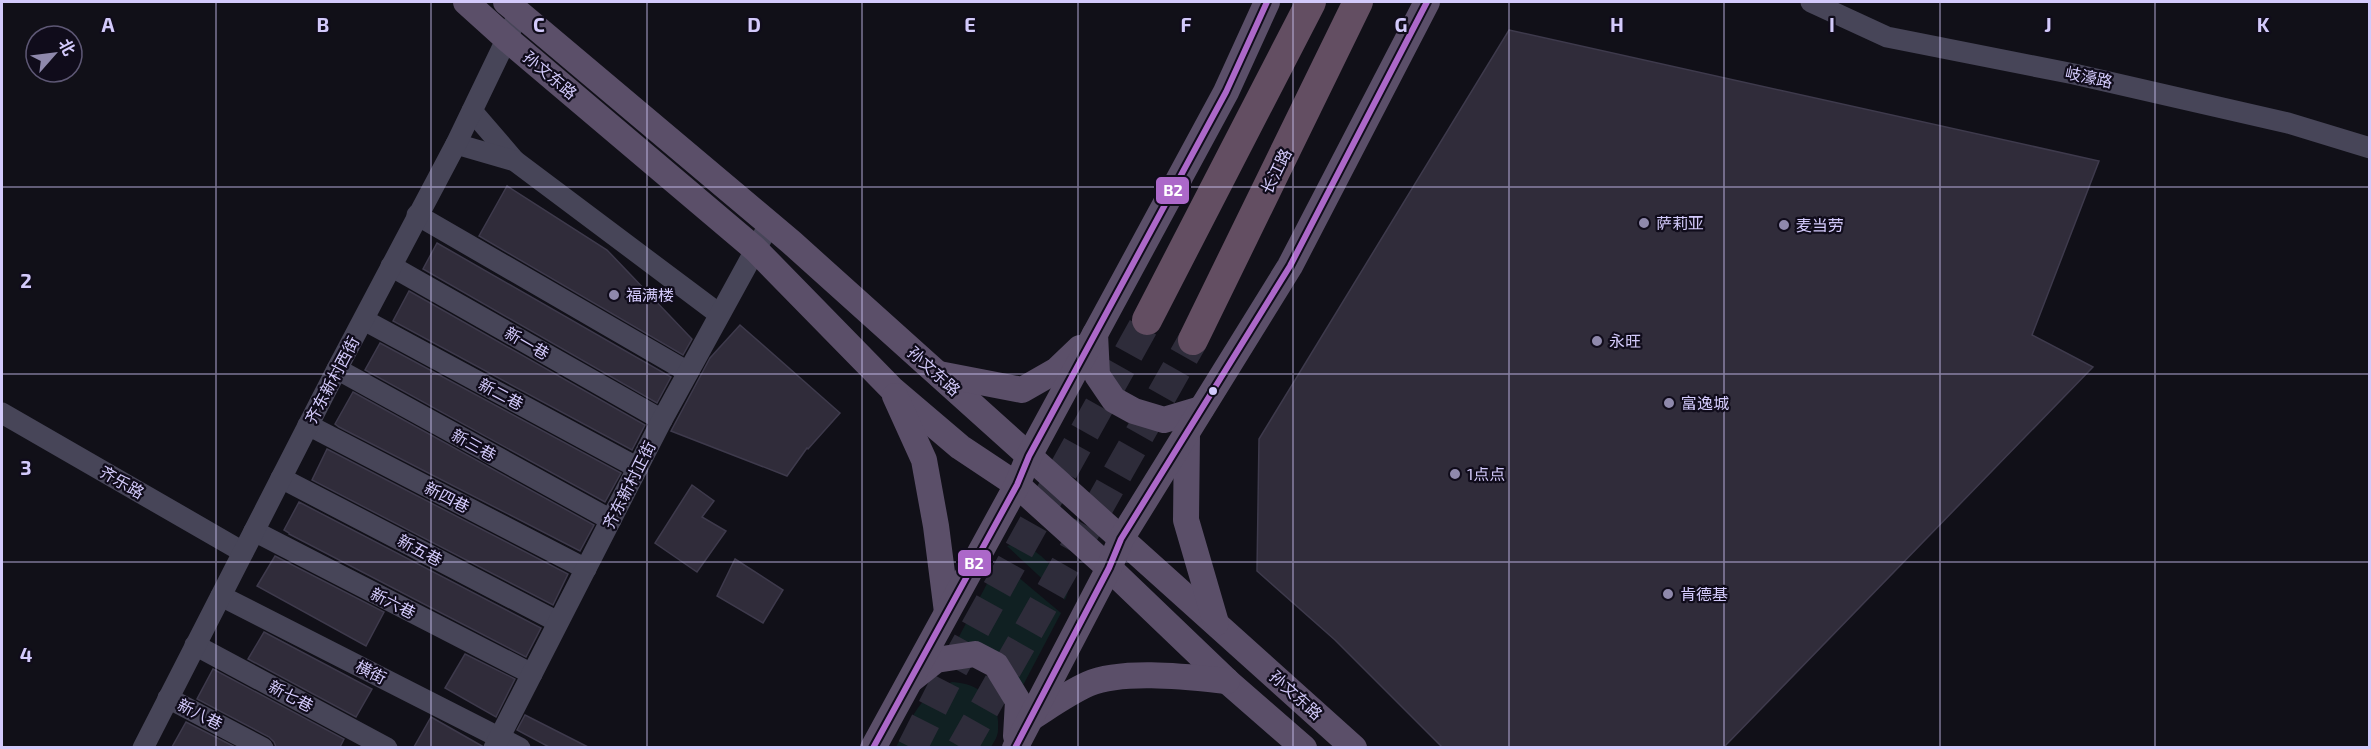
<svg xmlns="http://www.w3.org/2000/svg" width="2371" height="749" font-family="'Exo 2','Noto Sans SC',sans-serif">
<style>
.green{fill:#102022}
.building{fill:#302c3a;stroke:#3e3a4c;stroke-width:1.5}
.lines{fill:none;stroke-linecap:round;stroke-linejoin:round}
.highway-tunnel{stroke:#2e2c3a;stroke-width:30;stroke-dasharray:30 15;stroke-linecap:butt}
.minor{stroke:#474558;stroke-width:21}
.major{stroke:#5b4f69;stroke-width:26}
.highway{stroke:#634e62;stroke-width:30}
.bus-1-casing{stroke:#100c1b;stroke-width:10}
.bus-1{stroke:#ac68c9;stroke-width:6}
.grid{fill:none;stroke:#d3cafb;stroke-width:1.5;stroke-opacity:0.55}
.poi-dot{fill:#8f89ac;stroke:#100c1b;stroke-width:2}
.bus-dot{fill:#d3cafb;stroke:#100c1b;stroke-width:2}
.labels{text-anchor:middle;stroke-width:4.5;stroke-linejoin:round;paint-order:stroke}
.street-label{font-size:16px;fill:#d3cafb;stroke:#100c1b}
.poi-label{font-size:16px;fill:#d3cafb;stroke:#100c1b;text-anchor:start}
.grid-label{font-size:20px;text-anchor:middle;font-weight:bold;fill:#d3cafb;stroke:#100c1b;stroke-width:4.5;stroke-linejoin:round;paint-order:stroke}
.line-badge{stroke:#100c1b;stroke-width:2}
.badge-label{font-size:16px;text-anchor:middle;font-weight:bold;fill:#fff}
</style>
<rect width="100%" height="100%" fill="#111018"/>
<g class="green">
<path d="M1021 542C1034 549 1067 575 1068 591 1068 592 1065 600 1065 600L1007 546Z"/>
<path d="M999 561 1061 613 1020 691 953 648Z"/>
<path d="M952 682C979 683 1001 701 998 730 998 736 994 742 991 747H896C913 717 918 696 952 682Z"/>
</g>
<g class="building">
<path d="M1509 30 2099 161 2032 335 2093 367 1724 747H1442L1335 640 1257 571 1259 439Z"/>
<path d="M507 186 607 250 692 339 683 355 479 236Z"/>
<path d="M437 243 671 377 657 403 423 269Z"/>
<path d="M409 291 645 425 632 450 393 321Z"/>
<path d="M740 325 840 413 808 449 807 448 787 476 671 431 710 358Z"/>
<path d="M380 343 621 473 605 502 365 370Z"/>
<path d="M353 392 594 525 580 551 339 427 335 424Z"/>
<path d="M327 449 568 574 553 605 312 480Z"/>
<path d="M692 485 714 501 702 517 726 531 697 572 655 543Z"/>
<path d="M299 502 541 628 526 657 289 534V533L284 530Z"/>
<path d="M275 556 384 612 366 646 257 586Z"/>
<path d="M735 559 783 590 763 623 717 596Z"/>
<path d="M264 632 372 689 356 717 248 659Z"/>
<path d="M465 654 515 679 496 717 445 688Z"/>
<path d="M213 669 344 739 340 747H276L274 742 269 737 197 699Z"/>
<path d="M525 715 588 747H549L517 730Z"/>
<path d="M431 717 482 746 481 747H414Z"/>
<path d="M186 722 235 747H172Z"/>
</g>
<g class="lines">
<g class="highway-tunnel">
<path d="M912 748 946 681 1147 320"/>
<path d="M962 748 1193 340"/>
</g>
<g class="minor">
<path d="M1811 2 1887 37 2074 74 2288 123 2370 148"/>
<path d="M472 111 515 161"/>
<path d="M456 144 515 161 719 314"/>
<path d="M417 215 688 372"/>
<path d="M391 266 662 420"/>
<path d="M364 320 638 468"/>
<path d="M337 369 611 520"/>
<path d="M2 413 243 552"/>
<path d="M308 425 586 569"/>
<path d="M281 478 558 622"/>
<path d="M254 531 532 674"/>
<path d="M221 596 520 748"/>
<path d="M195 645 387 748"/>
<path d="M168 698 263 748"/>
<path d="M143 748 337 369 456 144 519 13"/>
<path d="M494 748 662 420 769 225"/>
</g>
<g class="major">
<path d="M466 2 507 39 755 249 893 390 960 447 1017 485 1109 568 1227 681 1304 748"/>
<path d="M506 2 791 242 1354 748"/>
<path d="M1095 334 1097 375 1114 400 1134 411 1164 420 1201 409"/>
<path d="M939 374 1022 390 1057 370 1080 348"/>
<path d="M895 396 924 460 936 526 947 612"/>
<path d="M1187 433 1186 520 1216 623"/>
<path d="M912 679 936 660 975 654 996 665 1018 701 1016 736"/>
<path d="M1031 718C1050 706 1068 693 1088 684 1123 669 1188 677 1227 681"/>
<path d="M873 748 1017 485 1029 456 1226 92 1267 2"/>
<path d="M1015 748 1109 568 1121 539 1290 266 1427 2"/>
</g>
<g class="highway">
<path d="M1147 320 1311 2"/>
<path d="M1193 340 1358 2"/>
</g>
<defs>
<g id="bus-1">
<path d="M873 748 1017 485 1029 456 1226 92 1267 2"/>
<path d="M1015 748 1109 568 1121 539 1290 266 1427 2"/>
</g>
</defs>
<use href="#bus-1" class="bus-1-casing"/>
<use href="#bus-1" class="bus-1"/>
</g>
<path class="grid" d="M216 2V748M431 2V748M647 2V748M862 2V748M1078 2V748M1293 2V748M1509 2V748M1724 2V748M1940 2V748M2155 2V748M2 187H2370M2 374H2370M2 562H2370"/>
<g class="poi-dot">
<circle cx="1644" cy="223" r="6"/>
<circle cx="1784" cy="225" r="6"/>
<circle cx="614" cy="295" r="6"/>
<circle cx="1597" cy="341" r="6"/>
<circle cx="1669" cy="403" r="6"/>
<circle cx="1455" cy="474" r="6"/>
<circle cx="1668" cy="594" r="6"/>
</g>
<circle class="bus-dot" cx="1213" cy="391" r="5"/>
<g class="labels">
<g class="street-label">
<text transform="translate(550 75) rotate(40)" y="6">孙文东路</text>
<text transform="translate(2089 77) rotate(12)" y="6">岐濠路</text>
<text transform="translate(1276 171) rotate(-64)" y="6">长江路</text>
<text transform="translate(527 343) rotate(30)" y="6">新一巷</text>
<text transform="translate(934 371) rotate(42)" y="6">孙文东路</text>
<text transform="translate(332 380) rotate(-62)" y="6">齐东新村西街</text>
<text transform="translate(501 394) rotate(28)" y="6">新二巷</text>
<text transform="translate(474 445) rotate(29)" y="6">新三巷</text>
<text transform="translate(122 482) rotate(30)" y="6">齐乐路</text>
<text transform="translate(629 485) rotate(-63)" y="6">齐东新村正街</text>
<text transform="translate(447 497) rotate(27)" y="6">新四巷</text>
<text transform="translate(420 550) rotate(28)" y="6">新五巷</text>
<text transform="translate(393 603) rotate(27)" y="6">新六巷</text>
<text transform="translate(371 672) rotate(27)" y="6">横街</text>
<text transform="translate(1296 695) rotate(42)" y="6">孙文东路</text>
<text transform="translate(291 696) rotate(28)" y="6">新七巷</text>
<text transform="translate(200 714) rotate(27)" y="6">新八巷</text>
</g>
<g class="poi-label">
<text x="1656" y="229">萨莉亚</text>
<text x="1796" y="231">麦当劳</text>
<text x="626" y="301">福满楼</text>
<text x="1609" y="347">永旺</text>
<text x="1681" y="409">富逸城</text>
<text x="1467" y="480">1点点</text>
<text x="1680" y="600">肯德基</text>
</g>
</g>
<g class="grid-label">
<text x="108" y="32">A</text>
<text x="323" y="32">B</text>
<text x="539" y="32">C</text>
<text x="754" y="32">D</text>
<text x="970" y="32">E</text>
<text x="1186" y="32">F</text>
<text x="1401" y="32">G</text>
<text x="1617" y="32">H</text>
<text x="1832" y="32">I</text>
<text x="2048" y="32">J</text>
<text x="2263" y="32">K</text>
<text x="26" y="288">2</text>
<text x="26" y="475">3</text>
<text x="26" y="662">4</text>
</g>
<g class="line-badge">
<rect x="1155" y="176" width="35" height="29" rx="6" fill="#ac68c9"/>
<rect x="957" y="549" width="35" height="28" rx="6" fill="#ac68c9"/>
</g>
<g class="badge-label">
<text x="1173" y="196">B2</text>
<text x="974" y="569">B2</text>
</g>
<rect width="2371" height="749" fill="none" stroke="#d3cafb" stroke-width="6"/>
<g transform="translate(54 54) rotate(62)"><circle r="28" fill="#100c1b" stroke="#5e5875" stroke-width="1.5"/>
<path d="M0-4.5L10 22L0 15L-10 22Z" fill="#8f89ac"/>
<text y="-9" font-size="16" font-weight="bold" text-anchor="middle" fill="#d3cafb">北</text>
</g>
</svg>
